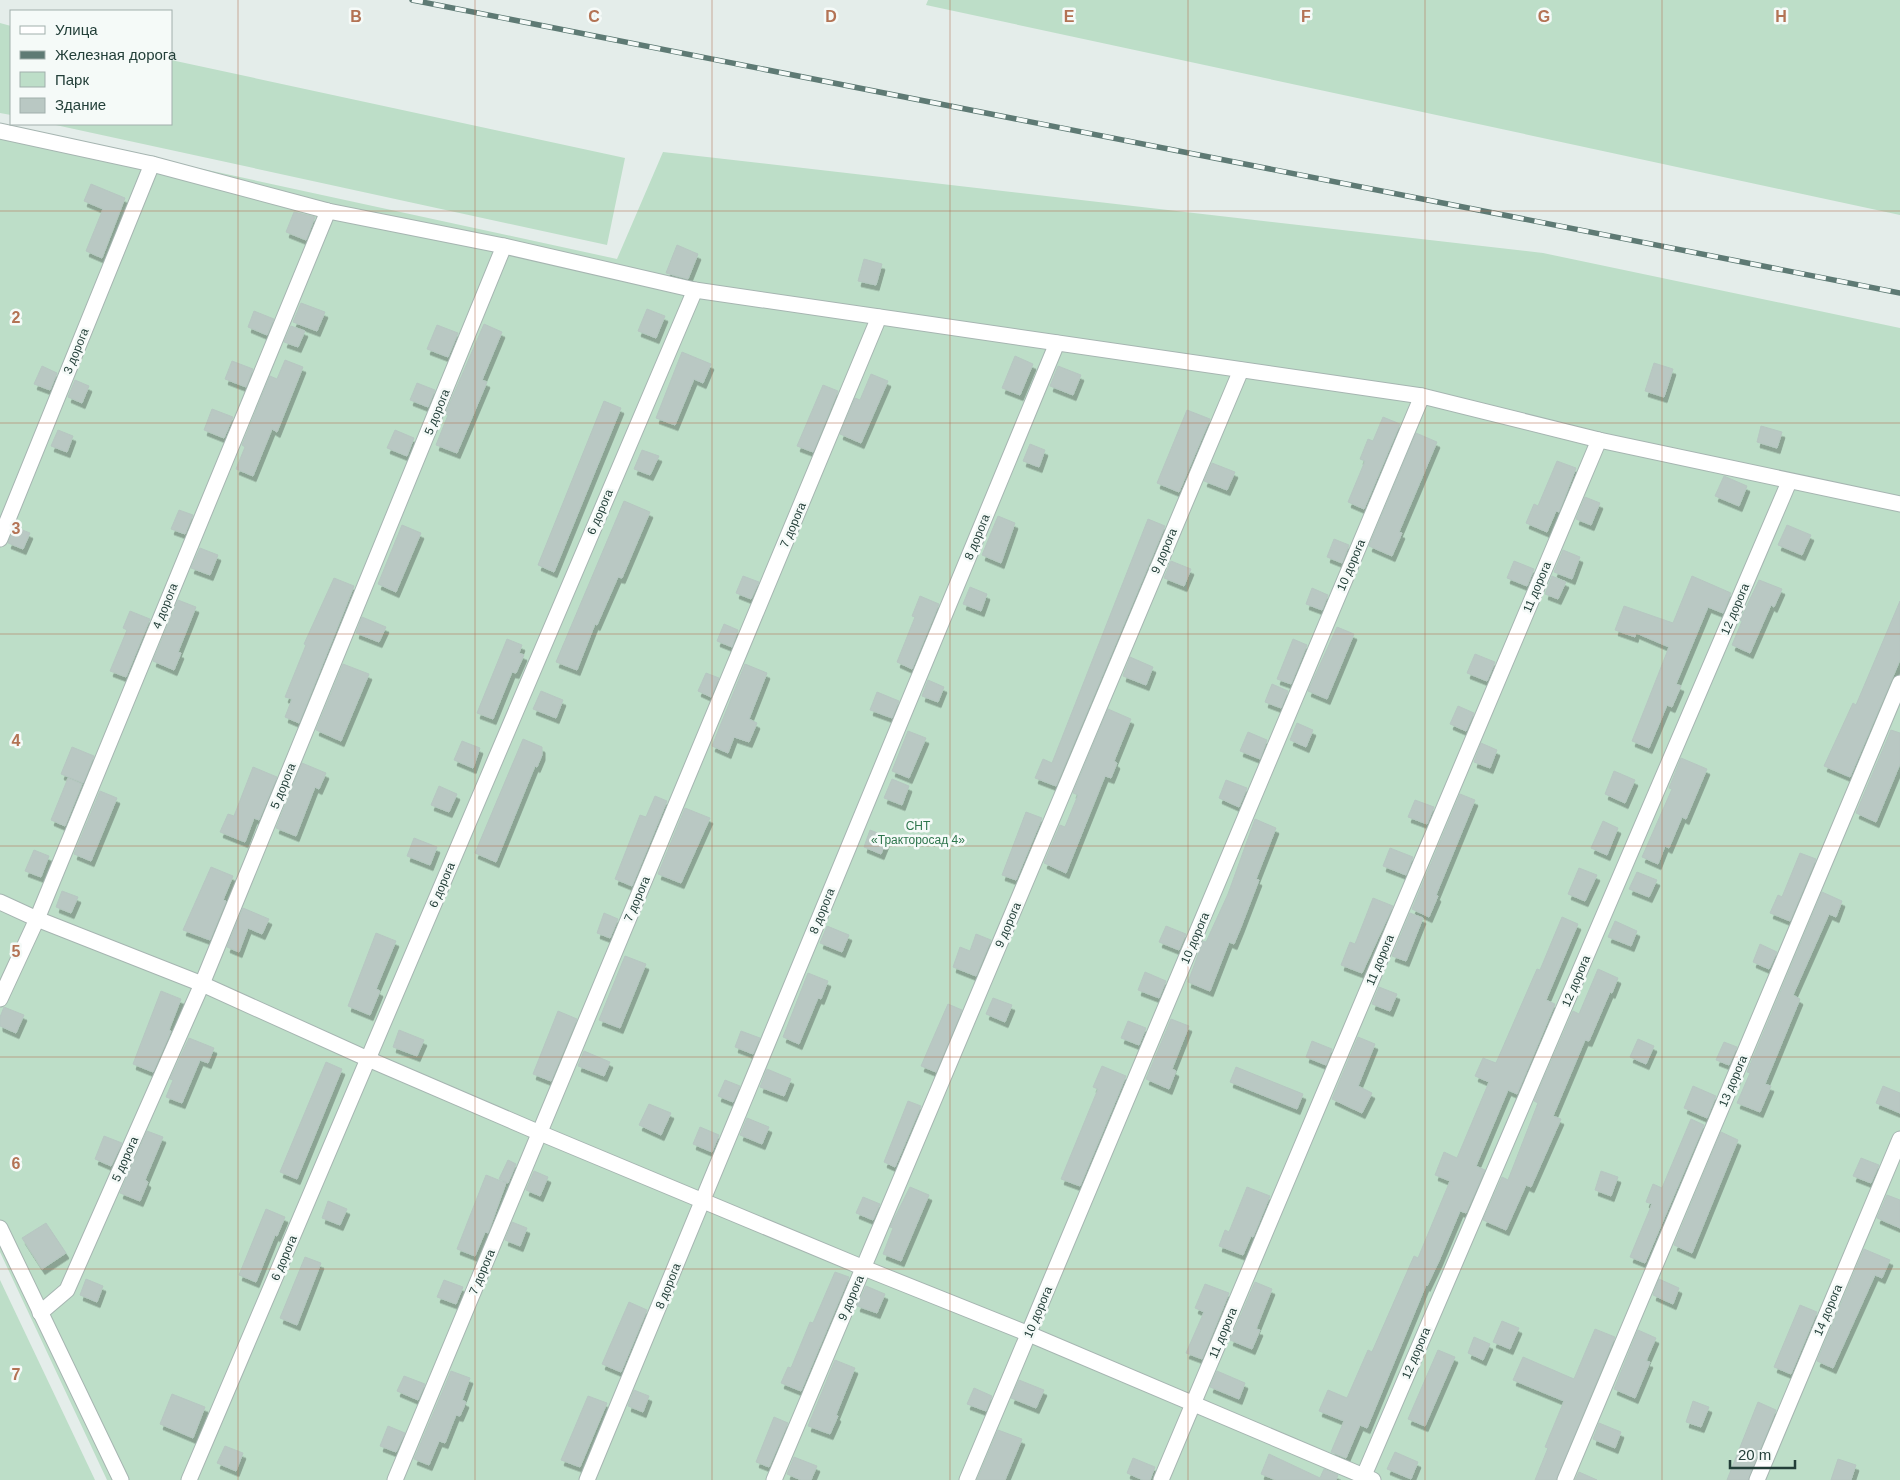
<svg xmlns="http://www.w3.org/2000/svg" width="1900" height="1480" font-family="Arial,sans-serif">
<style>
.green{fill:#bddec8}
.building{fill:#b9c8c3;stroke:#b6c7c1;filter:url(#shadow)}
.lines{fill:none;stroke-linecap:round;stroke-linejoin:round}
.minor-casing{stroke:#a6b5b1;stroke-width:17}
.minor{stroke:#fff;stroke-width:15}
.rail-casing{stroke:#5e7a74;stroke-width:5.5}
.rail{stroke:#f5faf8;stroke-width:4;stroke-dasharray:11;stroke-linecap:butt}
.grid{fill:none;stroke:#b37354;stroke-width:1;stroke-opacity:0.55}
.labels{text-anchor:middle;stroke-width:5;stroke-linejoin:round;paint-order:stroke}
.street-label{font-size:12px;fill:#233f39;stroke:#f5faf8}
.park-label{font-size:12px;fill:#2e764d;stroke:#f5faf8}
.grid-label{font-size:16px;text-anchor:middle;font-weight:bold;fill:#b37354;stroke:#f5faf8;stroke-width:5;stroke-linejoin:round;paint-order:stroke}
</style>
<defs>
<filter id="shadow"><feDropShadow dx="3" dy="5.5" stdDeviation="0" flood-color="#0004"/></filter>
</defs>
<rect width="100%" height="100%" fill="#e4edea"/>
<g class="green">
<path d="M928 0H1900V215L926 5Z"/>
<path d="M0 23 11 26V115L0 113Z"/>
<path d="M171 60 625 158 607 245 51 124H171Z"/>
<path d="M0 125 617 259 663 152 1543 253 1900 328V1480H107L0 1252Z"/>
<path d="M0 1280 95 1480H0Z"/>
</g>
<g class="building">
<path d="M91 184 125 198 102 258 86 251 103 209 84 201Z"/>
<path d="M294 212 315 217 306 240 286 232Z"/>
<path d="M677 245 698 254 688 279 666 273Z"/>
<path d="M864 259 882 264 876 285 858 281Z"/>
<path d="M301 303 325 312 317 331 293 322Z"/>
<path d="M647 309 665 316 656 338 638 331Z"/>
<path d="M254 311 274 319 267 335 248 327Z"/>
<path d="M484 324 502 332 482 380 487 382 457 453 436 445 448 415 445 414Z"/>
<path d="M437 325 458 333 448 357 427 349Z"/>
<path d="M291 326 305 331 298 347 284 342Z"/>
<path d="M682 352 711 364 703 383 694 379 675 425 656 418Z"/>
<path d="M1015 356 1033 364 1020 395 1002 388Z"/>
<path d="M285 360 303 367 277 432 272 429 253 476 236 469 245 447 242 445 270 376 277 379Z"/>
<path d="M232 361 253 369 246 387 225 379Z"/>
<path d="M1654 363 1673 369 1664 397 1645 391Z"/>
<path d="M42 366 57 373 50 390 34 384Z"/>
<path d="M1058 366 1081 375 1073 395 1050 386Z"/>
<path d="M871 374 888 381 861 443 840 434 855 398 860 400Z"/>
<path d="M75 380 89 386 82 403 68 397Z"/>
<path d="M417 383 435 390 428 407 410 400Z"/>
<path d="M823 385 838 391 813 452 797 446Z"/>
<path d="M604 401 621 408 554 572 538 565Z"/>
<path d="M212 409 233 417 224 438 204 430Z"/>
<path d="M1187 410 1210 419 1179 492 1157 483Z"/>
<path d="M1383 417 1400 424 1364 509 1348 502 1365 461 1360 459 1368 439 1373 441Z"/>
<path d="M1761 426 1782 432 1777 448 1757 442Z"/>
<path d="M58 430 73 436 67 452 51 446Z"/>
<path d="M395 430 414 438 407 456 387 448Z"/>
<path d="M1416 433 1437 442 1399 532 1402 533 1392 556 1369 546Z"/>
<path d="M1030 444 1045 450 1039 467 1023 461Z"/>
<path d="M642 450 659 456 650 475 634 469Z"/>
<path d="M1557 461 1576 468 1559 512 1556 511 1547 532 1526 523 1534 504 1538 506Z"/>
<path d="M1212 463 1235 472 1227 490 1204 481Z"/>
<path d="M1724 476 1747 486 1739 506 1715 496Z"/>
<path d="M1585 497 1600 503 1591 525 1576 519Z"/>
<path d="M624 501 650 512 622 578 618 577 597 625 595 624 577 670 556 662Z"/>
<path d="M179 510 193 515 185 534 171 529Z"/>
<path d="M998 516 1015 523 1001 563 982 555Z"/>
<path d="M1148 519 1165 526 1056 786 1035 778 1043 759 1052 763Z"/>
<path d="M402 525 421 533 396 592 378 584Z"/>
<path d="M1787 525 1811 535 1802 555 1778 545Z"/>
<path d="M15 527 30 533 23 549 8 543Z"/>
<path d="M1334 539 1349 545 1342 563 1327 557Z"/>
<path d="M200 548 218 555 210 575 191 568Z"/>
<path d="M1563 550 1580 557 1572 579 1554 572Z"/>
<path d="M1171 561 1191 569 1184 586 1164 578Z"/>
<path d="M1514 561 1534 569 1527 586 1507 578Z"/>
<path d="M743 576 759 582 751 599 736 593Z"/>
<path d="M1552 576 1566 582 1558 599 1545 594Z"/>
<path d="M1692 576 1731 593 1723 613 1708 607 1676 684 1681 686 1672 707 1667 705 1649 748 1632 741 1669 647 1636 633 1635 637 1615 630 1624 606 1673 623Z"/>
<path d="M334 578 354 586 299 723 285 717 292 699 285 697 306 645 304 644Z"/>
<path d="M1759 580 1782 589 1774 607 1771 605 1750 653 1732 645 1742 621 1740 620Z"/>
<path d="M970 587 987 594 981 611 963 604Z"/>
<path d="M1312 588 1328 595 1322 610 1306 604Z"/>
<path d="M920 596 939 604 912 669 897 662 915 617 912 616Z"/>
<path d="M178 600 196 607 178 652 181 653 174 670 153 661Z"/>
<path d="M1900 601V660L1850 777 1824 766 1853 703 1856 705Z"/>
<path d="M130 611 150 619 126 677 110 671 127 630 123 628Z"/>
<path d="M362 617 386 627 379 642 356 633Z"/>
<path d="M724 624 738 630 732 647 717 641Z"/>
<path d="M1337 627 1354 634 1327 699 1308 691Z"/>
<path d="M507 639 522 645 519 653 524 655 516 673 512 672 493 719 477 713Z"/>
<path d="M1293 639 1307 645 1291 684 1277 679Z"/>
<path d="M1475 654 1495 662 1487 681 1467 673Z"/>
<path d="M1130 657 1153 667 1146 685 1123 676Z"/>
<path d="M343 664 369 674 341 741 316 730Z"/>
<path d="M745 664 767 673 749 719 757 723 749 742 734 737 728 753 712 746Z"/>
<path d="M706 673 719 678 711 697 698 691Z"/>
<path d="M928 680 944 687 938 702 922 696Z"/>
<path d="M1272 684 1288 691 1281 708 1265 702Z"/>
<path d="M541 691 563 700 556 718 533 709Z"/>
<path d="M877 692 899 701 892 718 870 710Z"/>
<path d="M1458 706 1474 713 1466 731 1450 724Z"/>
<path d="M1108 709 1131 719 1114 761 1117 763 1111 778 1105 776 1066 873 1044 863 1060 825 1065 827 1078 795 1073 793Z"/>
<path d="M1297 723 1313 730 1306 747 1290 740Z"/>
<path d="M1891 730 1900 733V764L1876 822 1856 813Z"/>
<path d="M908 731 926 738 909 778 892 771Z"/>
<path d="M1248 732 1267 740 1260 759 1240 751Z"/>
<path d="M523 739 542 747V755L537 767 535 766 496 862 475 853Z"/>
<path d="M462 741 480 748 473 768 454 760Z"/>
<path d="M1481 743 1497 750 1490 768 1474 762Z"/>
<path d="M72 747 94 756 83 783 61 774Z"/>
<path d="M1681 758 1707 769 1686 819 1682 817 1669 848 1665 846 1658 864 1642 857 1672 789 1669 788Z"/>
<path d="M302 763 326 773 319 789 315 787 296 836 276 828Z"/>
<path d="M253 767 277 777 259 820 254 818 245 842 220 832 228 814 234 816Z"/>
<path d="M1614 771 1635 780 1625 803 1605 794Z"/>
<path d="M68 778 82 784 65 826 51 820Z"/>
<path d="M892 779 909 786 902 805 884 798Z"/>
<path d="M1226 780 1247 788 1239 807 1219 798Z"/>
<path d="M439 786 457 794 449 812 431 805Z"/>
<path d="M100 791 117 798 91 861 74 854Z"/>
<path d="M1460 794 1475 800 1436 895 1438 896 1429 917 1412 909Z"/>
<path d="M655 796 667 801 632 886 615 879 640 815 646 817Z"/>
<path d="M1415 800 1434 807 1427 824 1408 817Z"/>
<path d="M685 808 710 818 681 883 658 874Z"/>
<path d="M1026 812 1042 818 1016 880 1002 875Z"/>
<path d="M1255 819 1276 828 1256 879 1259 880 1241 927 1234 944 1229 942 1210 991 1188 982 1203 941 1206 942 1228 894Z"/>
<path d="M1603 821 1618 828 1607 855 1591 848Z"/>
<path d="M870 830 888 837 881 854 864 847Z"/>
<path d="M414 838 437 847 430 865 407 856Z"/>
<path d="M1390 848 1413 857 1406 875 1383 866Z"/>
<path d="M34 850 49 856 41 877 25 871Z"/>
<path d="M1800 853 1816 859 1790 921 1770 913 1778 895 1782 897Z"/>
<path d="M211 867 233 876 223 900 226 901 210 940 183 930Z"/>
<path d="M1579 868 1597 875 1585 901 1568 894Z"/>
<path d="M1637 872 1657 880 1649 897 1629 889Z"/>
<path d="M62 891 78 897 71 913 56 907Z"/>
<path d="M1822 892 1842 901 1836 917 1829 914 1793 995 1800 999 1765 1084 1771 1086 1760 1112 1737 1103 1750 1073 1747 1072Z"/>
<path d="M1373 898 1393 906 1362 973 1341 965 1350 942 1355 944Z"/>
<path d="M243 908 269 919 262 934 248 928 239 952 227 947Z"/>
<path d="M604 913 618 919 610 938 597 933Z"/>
<path d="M1410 913 1423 918 1406 961 1392 956Z"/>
<path d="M1562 917 1578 924 1546 1000 1555 1004 1517 1094 1508 1090 1476 1166 1485 1170 1466 1213 1460 1211 1439 1261 1427 1286 1426 1285 1367 1428 1360 1425 1346 1458 1331 1452 1344 1421 1319 1411 1328 1390 1347 1398 1368 1350 1372 1352 1414 1256 1418 1258 1450 1181 1435 1175 1444 1152 1457 1158 1489 1082 1475 1076 1483 1058 1496 1063 1537 969 1540 970Z"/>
<path d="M1615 921 1637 931 1631 946 1608 937Z"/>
<path d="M827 926 849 935 842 952 820 943Z"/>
<path d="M1166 926 1186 934 1179 950 1159 942Z"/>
<path d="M376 933 396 941 376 989 380 991 370 1015 348 1006Z"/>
<path d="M976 934 991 940 976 976 953 967 960 947 970 951Z"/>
<path d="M1760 944 1777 952 1769 969 1753 962Z"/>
<path d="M625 956 646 964 620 1028 599 1020Z"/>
<path d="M1598 969 1618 978 1612 993 1610 992 1589 1041 1585 1040 1553 1116 1561 1119 1531 1187 1526 1185 1506 1230 1483 1220 1502 1177 1508 1180 1538 1103 1534 1101 1573 1011 1579 1014Z"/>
<path d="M1145 972 1166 981 1159 998 1138 990Z"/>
<path d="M808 973 828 981 821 999 818 998 799 1044 783 1037Z"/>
<path d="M1379 987 1397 994 1390 1011 1372 1004Z"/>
<path d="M161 991 181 999 169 1030 171 1031 153 1072 133 1064Z"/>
<path d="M993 998 1012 1005 1005 1022 986 1014Z"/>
<path d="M948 1004 962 1010 936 1072 921 1066Z"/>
<path d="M4 1007 24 1015 16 1033 0 1026V1017Z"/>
<path d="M558 1011 577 1019 551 1081 533 1074Z"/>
<path d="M1171 1019 1189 1026 1172 1069 1176 1071 1169 1089 1146 1079Z"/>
<path d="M1128 1021 1146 1028 1139 1045 1121 1038Z"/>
<path d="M399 1030 424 1040 417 1056 393 1047Z"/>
<path d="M741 1031 760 1038 753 1054 735 1047Z"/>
<path d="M1358 1037 1375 1044 1358 1086 1372 1093 1362 1113 1332 1099Z"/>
<path d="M189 1038 214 1048 208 1063 200 1060 182 1103 166 1097 173 1080 170 1079Z"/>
<path d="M1638 1039 1654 1046 1646 1064 1630 1057Z"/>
<path d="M1312 1041 1332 1049 1326 1065 1306 1057Z"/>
<path d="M1724 1042 1737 1047 1729 1065 1716 1060Z"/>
<path d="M584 1051 610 1062 604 1076 578 1066Z"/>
<path d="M326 1062 342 1069 297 1179 280 1172Z"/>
<path d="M1102 1066 1126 1076 1080 1186 1061 1179 1098 1089 1093 1087Z"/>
<path d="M1236 1067 1303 1094 1297 1109 1230 1082Z"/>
<path d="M767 1069 791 1079 784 1096 760 1087Z"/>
<path d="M725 1080 740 1086 733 1102 718 1096Z"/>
<path d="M1693 1086 1716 1096 1707 1118 1684 1108Z"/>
<path d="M1883 1086 1900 1093V1113L1876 1103Z"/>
<path d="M908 1101 921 1106 895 1167 884 1162Z"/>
<path d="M649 1104 671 1113 661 1135 639 1125Z"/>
<path d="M747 1118 769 1127 762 1144 740 1135Z"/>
<path d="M1691 1119 1704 1125 1645 1263 1630 1257 1652 1204 1646 1202 1653 1184 1662 1188Z"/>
<path d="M700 1127 719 1135 712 1152 693 1144Z"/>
<path d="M147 1131 163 1137 145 1180 148 1182 140 1201 120 1193Z"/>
<path d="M1721 1132 1738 1140 1692 1253 1674 1245Z"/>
<path d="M104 1136 122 1143 111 1166 95 1159Z"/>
<path d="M1861 1158 1879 1165 1871 1183 1853 1176Z"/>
<path d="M508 1160 516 1164 508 1183 499 1179Z"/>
<path d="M534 1171 548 1177 540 1196 526 1190Z"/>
<path d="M1601 1171 1618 1177 1611 1196 1595 1190Z"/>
<path d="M486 1175 506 1183 488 1233 485 1232 475 1256 457 1249Z"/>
<path d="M910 1187 929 1195 901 1261 883 1254 893 1228 890 1227Z"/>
<path d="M1247 1187 1270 1196 1253 1237 1251 1236 1243 1255 1219 1246 1225 1230 1229 1232Z"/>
<path d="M1887 1195 1900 1200V1228L1877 1218Z"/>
<path d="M863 1197 880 1204 873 1220 856 1213Z"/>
<path d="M328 1201 347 1209 340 1225 322 1218Z"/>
<path d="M266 1209 285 1217 277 1236 275 1235 256 1282 239 1275Z"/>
<path d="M512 1222 527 1228 520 1246 505 1240Z"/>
<path d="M46 1223 66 1253 42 1269 22 1238Z"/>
<path d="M1864 1249 1890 1260 1882 1278 1875 1275 1833 1368 1817 1361Z"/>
<path d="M305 1257 321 1263 297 1325 280 1318Z"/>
<path d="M835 1272 849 1277 801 1391 781 1383 788 1367 791 1368 810 1322 813 1323Z"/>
<path d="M86 1279 103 1286 97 1302 80 1295Z"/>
<path d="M1659 1279 1679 1288 1673 1304 1653 1295Z"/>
<path d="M444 1280 463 1287 456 1304 437 1297Z"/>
<path d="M1255 1282 1272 1289 1256 1329 1260 1330 1252 1349 1230 1340Z"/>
<path d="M1205 1284 1229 1293 1202 1359 1186 1353 1204 1312 1195 1308Z"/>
<path d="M866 1286 885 1294 877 1313 857 1306Z"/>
<path d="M629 1302 647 1310 621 1372 602 1364Z"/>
<path d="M1800 1305 1817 1312 1791 1374 1774 1367Z"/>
<path d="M1502 1321 1519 1328 1510 1349 1493 1342Z"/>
<path d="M1595 1329 1615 1337 1556 1480H1535L1548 1448 1545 1447 1564 1401 1513 1380 1523 1357 1574 1379Z"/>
<path d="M1638 1330 1656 1338 1646 1361 1650 1362 1635 1398 1614 1389Z"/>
<path d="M1474 1337 1490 1344 1483 1360 1468 1353Z"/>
<path d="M1438 1350 1455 1357 1425 1426 1408 1419Z"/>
<path d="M835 1360 855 1368 836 1415 838 1416 830 1434 808 1426Z"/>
<path d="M451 1371 470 1378 462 1400 466 1402 460 1416 456 1415 445 1443 439 1441 429 1465 414 1459Z"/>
<path d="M1217 1371 1245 1383 1239 1399 1210 1387Z"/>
<path d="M404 1376 425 1384 418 1400 397 1391Z"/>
<path d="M1019 1380 1044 1390 1036 1408 1011 1398Z"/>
<path d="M974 1388 992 1396 986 1411 967 1404Z"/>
<path d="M634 1390 649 1396 643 1412 628 1406Z"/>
<path d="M172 1394 205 1407 193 1438 160 1424Z"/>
<path d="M588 1396 607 1403 580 1467 561 1460Z"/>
<path d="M1693 1401 1709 1407 1701 1427 1686 1422Z"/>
<path d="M1758 1402 1776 1410 1748 1480H1727Z"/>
<path d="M774 1417 788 1423 769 1467 756 1462Z"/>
<path d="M1599 1423 1621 1432 1615 1448 1593 1439Z"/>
<path d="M388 1426 405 1433 396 1452 380 1446Z"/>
<path d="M998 1430 1022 1439 1005 1480H977Z"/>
<path d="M225 1446 243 1453 236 1471 217 1463Z"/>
<path d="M1395 1452 1418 1462 1411 1479 1387 1469Z"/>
<path d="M1269 1454 1320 1478 1324 1469 1338 1475 1336 1480H1276L1261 1474Z"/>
<path d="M794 1457 817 1466 811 1480H801L787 1474Z"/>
<path d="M1133 1458 1155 1467 1150 1480H1143L1127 1473Z"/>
<path d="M1838 1459 1856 1465 1851 1480H1831Z"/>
<path d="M1579 1472 1597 1480H1575Z"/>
</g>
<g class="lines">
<defs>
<g id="minor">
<path d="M0 131 152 164 328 211 504 246 695 290 1422 396 1599 440 1900 504"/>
<path d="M0 539 152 164"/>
<path d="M0 902 37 919 202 984 368 1059 540 1133 864 1268 1029 1334 1373 1480"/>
<path d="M0 999 37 919 328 211"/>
<path d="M0 1228 121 1480"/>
<path d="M40 1313 67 1290 202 984 504 246"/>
<path d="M189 1480 695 290"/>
<path d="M395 1480 879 317"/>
<path d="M587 1480 1057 343"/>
<path d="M774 1480 1241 370"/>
<path d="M967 1480 1422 396"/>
<path d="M1161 1480 1599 440"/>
<path d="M1362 1480 1789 482"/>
<path d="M1565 1480 1900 683"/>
<path d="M1757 1480 1900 1139"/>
</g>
</defs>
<use href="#minor" class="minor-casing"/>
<use href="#minor" class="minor"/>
<defs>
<path id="rail" d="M412 0 1900 293"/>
</defs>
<use href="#rail" class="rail-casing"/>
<use href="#rail" class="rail"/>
</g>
<path class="grid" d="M238 0V1480M475 0V1480M712 0V1480M950 0V1480M1188 0V1480M1425 0V1480M1662 0V1480M0 211H1900M0 423H1900M0 634H1900M0 846H1900M0 1057H1900M0 1269H1900"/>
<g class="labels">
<g class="street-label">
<text transform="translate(76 351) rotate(-68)" y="4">3 дорога</text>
<text transform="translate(437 412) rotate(-68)" y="4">5 дорога</text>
<text transform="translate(600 512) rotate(-67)" y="4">6 дорога</text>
<text transform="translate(793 525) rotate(-67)" y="4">7 дорога</text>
<text transform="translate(977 537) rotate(-68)" y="4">8 дорога</text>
<text transform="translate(1164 551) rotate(-67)" y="4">9 дорога</text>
<text transform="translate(1351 565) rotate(-67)" y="4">10 дорога</text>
<text transform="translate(1537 587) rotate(-67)" y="4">11 дорога</text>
<text transform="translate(165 606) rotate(-68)" y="4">4 дорога</text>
<text transform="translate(1735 609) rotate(-67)" y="4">12 дорога</text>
<text transform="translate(283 786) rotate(-68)" y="4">5 дорога</text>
<text transform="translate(442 885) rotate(-67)" y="4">6 дорога</text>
<text transform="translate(637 899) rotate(-67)" y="4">7 дорога</text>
<text transform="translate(822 911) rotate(-68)" y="4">8 дорога</text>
<text transform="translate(1008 925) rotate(-67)" y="4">9 дорога</text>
<text transform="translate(1195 938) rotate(-67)" y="4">10 дорога</text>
<text transform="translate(1380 960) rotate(-67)" y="4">11 дорога</text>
<text transform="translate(1576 981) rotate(-67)" y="4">12 дорога</text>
<text transform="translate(1733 1081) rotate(-67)" y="4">13 дорога</text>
<text transform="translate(125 1159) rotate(-66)" y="4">5 дорога</text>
<text transform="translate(284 1258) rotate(-67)" y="4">6 дорога</text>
<text transform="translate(482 1272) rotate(-67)" y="4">7 дорога</text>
<text transform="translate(668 1286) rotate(-68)" y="4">8 дорога</text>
<text transform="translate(851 1298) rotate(-67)" y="4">9 дорога</text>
<text transform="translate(1828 1310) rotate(-67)" y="4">14 дорога</text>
<text transform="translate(1038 1312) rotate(-67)" y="4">10 дорога</text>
<text transform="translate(1223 1333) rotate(-67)" y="4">11 дорога</text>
<text transform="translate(1416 1353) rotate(-67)" y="4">12 дорога</text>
</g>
<g class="park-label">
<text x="918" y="830">СНТ<tspan x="918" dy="14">«Тракторосад 4»</tspan></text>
</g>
</g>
<g class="grid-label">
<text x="356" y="22">B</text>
<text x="594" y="22">C</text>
<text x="831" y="22">D</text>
<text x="1069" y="22">E</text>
<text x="1306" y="22">F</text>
<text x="1544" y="22">G</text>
<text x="1781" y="22">H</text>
<text x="16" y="323">2</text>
<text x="16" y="534">3</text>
<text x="16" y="746">4</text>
<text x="16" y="957">5</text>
<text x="16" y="1169">6</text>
<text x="16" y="1380">7</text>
</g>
<rect x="10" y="10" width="162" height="115" fill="#f5faf8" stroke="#a1afac"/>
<rect x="20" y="26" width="25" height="8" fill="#ffffff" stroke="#a1afac"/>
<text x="55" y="35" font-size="15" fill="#233f39">Улица</text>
<rect x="20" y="51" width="25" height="8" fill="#5e7a74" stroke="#a1afac"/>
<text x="55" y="60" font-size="15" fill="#233f39">Железная дорога</text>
<rect x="20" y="72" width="25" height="15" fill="#bddec8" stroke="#a1afac"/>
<text x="55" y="85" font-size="15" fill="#233f39">Парк</text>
<rect x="20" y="98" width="25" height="15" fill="#b9c8c3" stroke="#a1afac"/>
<text x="55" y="110" font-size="15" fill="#233f39">Здание</text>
<path d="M1730 1460v8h65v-8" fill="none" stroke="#233f39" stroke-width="2.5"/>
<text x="1738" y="1460" font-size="15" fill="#233f39" stroke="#f5faf8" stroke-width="4" paint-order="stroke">20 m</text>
</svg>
